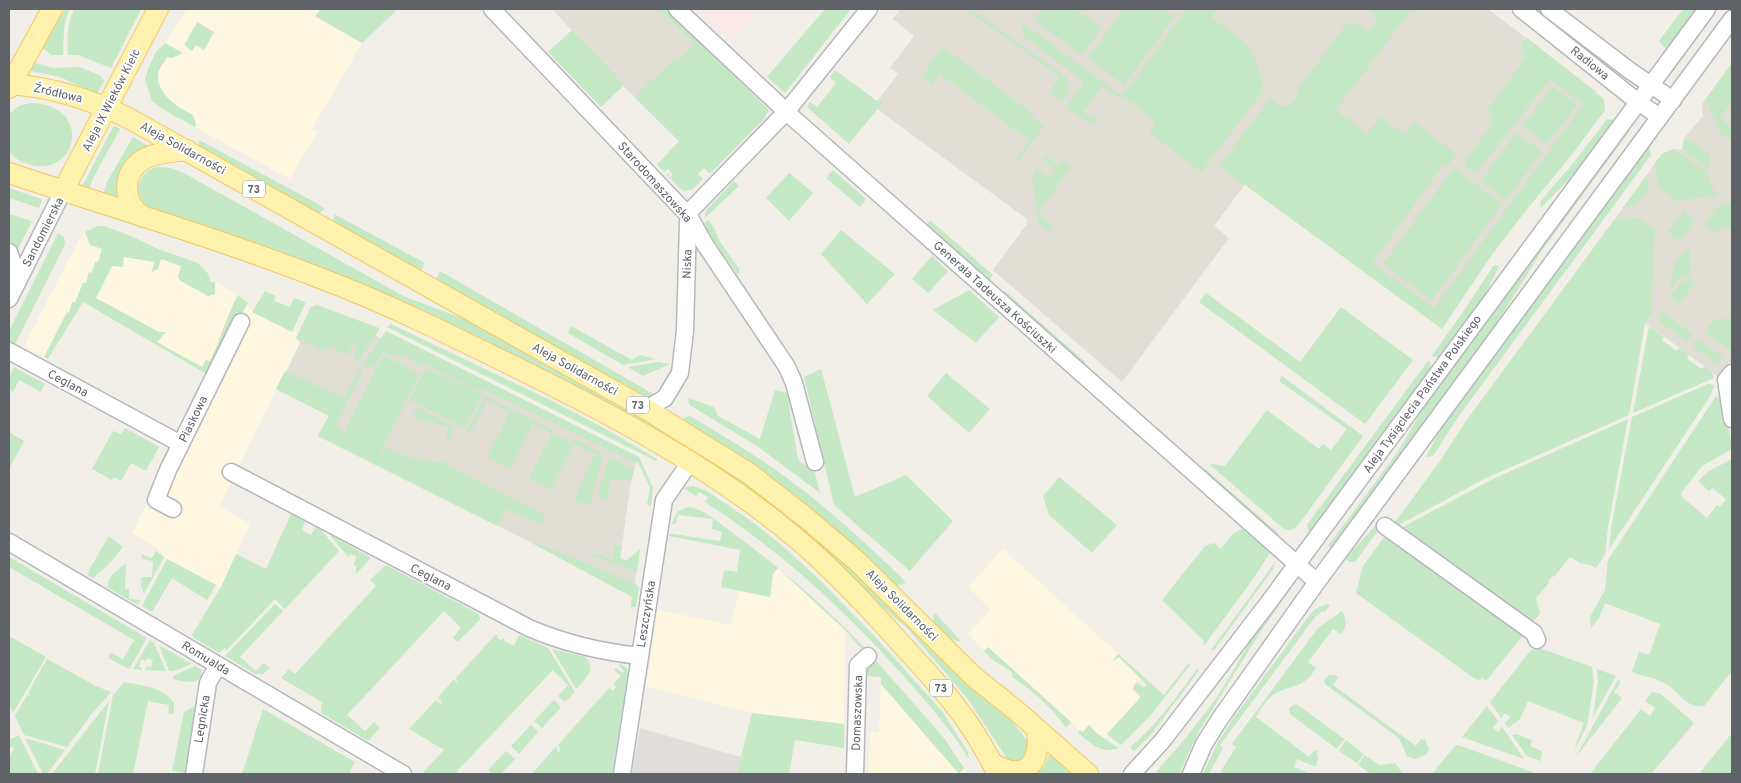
<svg xmlns="http://www.w3.org/2000/svg" width="1741" height="783" font-family="Overpass,sans-serif">
<style>
.commercial{fill:#fef7e0}
.industrial{fill:#e0deda}
.education{fill:#e1ded6}
.medical{fill:#fce8e6}
.green{fill:#c5e8c5}
.lines{fill:none;stroke-linecap:round;stroke-linejoin:round}
.minor-casing{stroke:#b5b8bc;stroke-width:19}
.major-casing{stroke:#f2c960;stroke-width:22}
.minor{stroke:#fff;stroke-width:16}
.major{stroke:#fff2af;stroke-width:20}
.labels{text-anchor:middle;stroke-width:4;stroke-linejoin:round;paint-order:stroke}
.shield{fill:#fff;stroke:#8f9295;stroke-width:1}
.shield-label{font-size:11px;font-weight:bold;fill:#5f6368}
.street-label{font-size:12px;fill:#5f6368;stroke:#fff}
</style>
<rect width="100%" height="100%" fill="#f1efe8"/>
<g class="commercial">
<path d="M187 9H321L315 17 362 43 312 129 317 132 290 179 195 127 196 124 193 115 178 108 171 102 160 85 158 77 162 46 169 38Z"/>
<path d="M97 226H104L129 235 158 249 198 263 207 272 211 282H215L238 295 248 303 247 306 259 315 298 334 296 338 300 342 286 371H285L220 505 250 524 221 587 164 557 157 548 132 533 146 506 208 375 83 302 48 359 24 346 80 238 85 232Z"/>
<path d="M1003 549 1118 654 1141 679 1134 685 1133 689 1141 696 1104 738 1094 731 1089 725 1082 732 988 648 984 651 968 633 991 610 968 587Z"/>
<path d="M778 568 845 630 844 724 752 713 646 686 658 610 731 625 739 591 770 597 773 574Z"/>
<path d="M881 684 959 773 964 768 968 774H868L870 732H879Z"/>
</g>
<path class="industrial" d="M640 728 741 757 737 774H632Z"/>
<g class="education">
<path d="M552 9H659L750 100 702 163 634 97Z"/>
<path d="M900 9H1488L1597 92 1436 321 1246 183 1214 226 1229 238 1122 382 993 270 1027 224V219L877 109 883 102 879 99 898 74 890 68 914 36 893 19Z"/>
<path d="M1732 63V391L1712 372 1646 323 1651 315 1637 217 1614 220 1662 154 1674 149 1682 150 1684 138 1703 116 1702 114V104Z"/>
<path d="M316 310 374 335 637 460 631 481 620 558 637 567 633 597 532 543 318 436 329 415 279 387Z"/>
</g>
<path class="medical" d="M700 9H757L754 12 753 20 736 38 728 31 726 34Z"/>
<g class="green">
<path d="M65 9H69L64 28 63 55H51L43 48Z"/>
<path d="M74 9H141L111 68 78 55H68C67 39 67 24 74 9Z"/>
<path d="M321 9H398L362 43 315 16Z"/>
<path d="M659 9H666L769 110 764 119 710 174 704 168 698 174 703 179 693 189 683 191 666 174 667 173 671 177 673 175 668 169 665 172 657 165 679 141 634 97 677 57 679 59 695 45Z"/>
<path d="M825 9 831 10 832 9H851L785 93 767 77Z"/>
<path d="M971 9 1065 76C1072 85 1068 93 1062 101L1049 92 1060 77 969 11Z"/>
<path d="M1042 9H1074L1101 28 1082 55 1034 20Z"/>
<path d="M1124 9H1163L1174 17 1124 85 1088 58Z"/>
<path d="M1187 9H1217L1211 17C1222 26 1239 36 1248 46 1254 53 1265 83 1263 91L1201 172 1149 132 1156 122 1123 96 1120 99 1102 86 1083 112 1092 118 1094 115 1098 118 1095 124 1088 122 1067 108 1068 104 1084 82 1026 38C1022 33 1021 29 1023 23L1122 96Z"/>
<path d="M1367 9H1412L1336 110 1367 134 1380 117 1405 135 1414 122 1456 154 1447 167 1443 165 1372 263 1434 308 1584 104 1550 79C1526 110 1501 140 1477 172H1474L1466 166 1465 162 1492 123V117L1487 111 1526 57 1519 50H1521L1523 48 1521 46 1526 37 1604 99 1605 110 1571 156 1528 208 1491 256 1442 329 1219 166 1271 98C1280 112 1299 107 1298 89L1345 26 1353 22 1368 32 1378 17Z"/>
<path d="M1683 9H1695L1666 49 1659 41Z"/>
<path d="M197 22 214 32 204 50 196 45 192 51 185 46V44Z"/>
<path d="M572 30 624 85 601 107 548 52Z"/>
<path d="M165 43 183 53 172 58 167 57C164 63 158 69 158 75 156 94 179 108 193 115L196 125 195 127 169 113 152 101 145 80 148 69 156 52Z"/>
<path d="M943 47 1033 114 1032 117 1044 126 1017 162 1015 161 1029 140 940 74 932 84 922 76Z"/>
<path d="M35 63 53 68 80 67 101 76 104 81 97 94 60 77 31 71Z"/>
<path d="M1732 63V101L1719 118 1732 128V138L1729 139 1720 132 1706 99Z"/>
<path d="M835 70 877 101 879 99 883 102 849 144 807 107 810 102 817 107 836 83 830 77Z"/>
<path d="M1552 86 1577 105 1547 144 1523 126Z"/>
<path d="M30 103C95 104 77 180 28 164 20 161 14 158 9 152V114L19 106Z"/>
<path d="M1607 119 1614 120 1575 173 1541 208 1540 202 1575 161Z"/>
<path d="M115 126 120 129 94 176 88 191 82 187 113 127Z"/>
<path d="M1627 130 1629 132 1543 249 1495 326 1331 548 1328 546 1397 453 1427 402Z"/>
<path d="M1516 133 1542 152 1506 200 1481 181Z"/>
<path d="M133 137 152 148 122 200 103 196 107 182Z"/>
<path d="M1684 138 1700 147 1710 155V169L1682 150Z"/>
<path d="M199 140 318 204 325 209 318 214 198 149Z"/>
<path d="M1649 146 1651 155 1458 417 1433 456 1426 457 1442 426Z"/>
<path d="M1674 149 1706 171 1713 189 1719 195 1677 201 1659 187 1655 163 1662 154Z"/>
<path d="M1046 156 1059 165 1063 160 1071 167 1038 213 1053 227 1049 232 1039 225 1032 178 1036 169 1050 178 1056 169 1042 159Z"/>
<path d="M157 167 170 168 184 173 405 297 473 322 665 427 662 436 171 218C163 214 152 211 145 204 131 191 140 171 157 167Z"/>
<path d="M1454 168 1502 204 1432 300 1383 264Z"/>
<path d="M833 170 866 199 860 207 826 178Z"/>
<path d="M789 173 813 193 789 221 766 198Z"/>
<path d="M1647 175 1649 188 1635 206 1623 208Z"/>
<path d="M734 181 739 186 705 218V213L707 209Z"/>
<path d="M9 188 41 199 42 201 39 208 9 198Z"/>
<path d="M1732 204V228L1727 227 1715 232 1704 224 1717 206Z"/>
<path d="M1684 211 1693 218V222L1681 239H1676L1668 232Z"/>
<path d="M9 214 32 221 17 251 9 240Z"/>
<path d="M334 214 425 263 421 270 417 271 333 222Z"/>
<path d="M1637 217 1655 230 1651 315 1645 324 1629 415 1486 478 1397 526 1393 525 1440 461 1466 421 1614 220Z"/>
<path d="M708 220 713 226 719 240 739 269V273L737 274 703 225Z"/>
<path d="M930 220 993 275 988 281 926 226Z"/>
<path d="M97 226H104L129 235 158 249 198 263 207 272 211 282H215V294L208 296 179 280 178 276 181 266 161 259 158 269 152 272 154 262 124 257 123 267 112 266 96 298 159 332H166L157 342 202 367 206 360 210 361C221 340 226 316 238 295L248 303 223 346 208 375 83 302 48 359 44 357 67 312 69 313 72 302H75L83 283H86L89 272 92 273 95 262H98L102 249 90 245 85 232Z"/>
<path d="M841 230 895 274 867 304 821 254Z"/>
<path d="M58 233 64 237 65 244 14 346 9 340V331Z"/>
<path d="M1686 249 1690 252V266L1692 274 1678 280 1667 294 1672 281 1673 266Z"/>
<path d="M932 256 948 271 928 293 912 279Z"/>
<path d="M1494 265 1499 266 1485 295 1439 357H1434L1432 356 1465 309Z"/>
<path d="M440 271 655 395 647 399 436 282V279Z"/>
<path d="M1693 278 1695 282 1679 304 1670 297 1680 283Z"/>
<path d="M969 290 999 317 976 343 933 310Z"/>
<path d="M1004 290 1085 362 1082 365 1003 294Z"/>
<path d="M265 291 276 296 274 301 290 307 294 298 306 302 292 332 252 312Z"/>
<path d="M1206 293 1300 362 1341 307 1413 360 1365 424 1199 302Z"/>
<path d="M317 305 379 328 378 332 358 361 354 359V355L357 352 355 350 357 347H354L357 341 355 340 347 355 329 346 326 350 323 351 302 340 300 342 296 338 311 307Z"/>
<path d="M1660 310 1692 334 1687 342 1659 321Z"/>
<path d="M1732 318V349H1729L1707 334V329L1714 320Z"/>
<path d="M391 324 552 401 604 428 657 459 656 461 387 327Z"/>
<path d="M571 326 632 360 639 355 657 359 623 365 568 333Z"/>
<path d="M1649 326 1664 337 1662 340 1677 351 1679 348 1689 355 1687 359 1702 369 1705 366 1712 372 1714 378 1633 413Z"/>
<path d="M386 331 639 457 653 488 651 506 647 505 650 487 637 461 636 463 483 389 480 391H477L423 363 420 366 417 365 412 359 405 355 400 356 394 353 390 355 382 352 374 367H370L363 364Z"/>
<path d="M1698 339 1723 357 1718 365 1693 346Z"/>
<path d="M383 355 420 374 380 453 383 454 386 447 402 455 440 463 441 460 447 463V465L545 515 541 524 506 509 497 526 318 436 329 416 276 389 285 371 344 398 359 369 363 371 335 426 342 429 340 433 343 435Z"/>
<path d="M1428 361 1431 364 1429 370 1310 531 1308 530 1307 525Z"/>
<path d="M657 362 670 364 643 376 628 367Z"/>
<path d="M14 367 45 384 41 392 19 380 13 392 9 390V378Z"/>
<path d="M426 368 482 395 465 428 410 400Z"/>
<path d="M821 369 855 497 906 475 953 521 910 571 834 505 804 377Z"/>
<path d="M946 373 990 409 969 433 927 396Z"/>
<path d="M1282 376 1363 436 1299 524C1295 529 1290 531 1284 529L1210 465 1212 464 1225 466 1267 410 1319 449 1323 444 1331 450 1347 429 1279 381Z"/>
<path d="M1708 384 1715 385 1709 398 1609 549 1611 529 1632 417Z"/>
<path d="M775 390 787 393 798 460 815 473 820 493 757 446 691 406 689 403 688 398 714 407 718 416 760 439Z"/>
<path d="M485 396 553 430 552 433 572 443 575 439 601 453 602 457 590 504 576 502 574 500 594 456 597 455 574 444 551 489 529 479 552 433 533 423 511 467 509 468 487 457 510 412 487 400 470 434 466 432Z"/>
<path d="M1716 396 1725 403 1732 449 1702 466 1681 493 1682 497 1707 518 1717 505 1720 507 1726 499 1712 488 1709 491 1698 481 1709 471 1732 459V671L1704 706C1687 709 1679 692 1666 684 1657 678 1642 676 1632 672L1639 652 1649 655 1660 624 1605 603 1599 618 1591 628 1590 617 1605 590 1608 560Z"/>
<path d="M419 408 453 427 450 439 446 438 449 427 413 418V415L415 413 416 409Z"/>
<path d="M690 416C722 435 754 454 784 476 826 506 864 542 901 577L906 583 896 586 683 421 685 417Z"/>
<path d="M1628 419 1608 527 1605 555 1596 568 1590 565 1580 563 1570 557 1554 577 1553 576 1548 581 1549 583 1536 598 1540 613 1530 626 1397 530 1493 479Z"/>
<path d="M125 428 159 447 146 471 131 463 121 481 114 477 112 480 92 469 113 431 121 434Z"/>
<path d="M9 432 24 441 9 469Z"/>
<path d="M678 435 723 464 844 561 1011 720 1029 743 1024 760 1016 762 1008 760 967 698 908 629 852 580 675 445Z"/>
<path d="M609 457 634 469 631 481 610 479 608 499H600L598 494Z"/>
<path d="M1205 469 1279 534 1277 537 1203 472Z"/>
<path d="M1059 477 1117 525 1092 553 1049 515 1043 496Z"/>
<path d="M693 486 707 491 754 523 788 551 824 584 876 638 942 711 968 752 969 759C952 731 930 706 908 681 848 613 781 551 705 502L708 497 699 492 696 496 683 488Z"/>
<path d="M687 507C702 507 718 522 730 531 780 567 825 607 868 651L866 654 845 630 778 568 773 574 770 597 721 587 724 570 737 572 740 550 669 536V534H674L720 541 722 532 712 529 713 519 678 515 676 523 671 525 677 512Z"/>
<path d="M291 514 305 522 302 530 311 535 316 527 323 532 339 551 285 609 275 599 227 650 225 648 219 653 194 638 192 635 221 587 236 554 266 569Z"/>
<path d="M1382 518 1383 524 1355 562H1350L1345 559Z"/>
<path d="M1244 529 1270 553 1253 579 1203 647 1204 641 1162 600 1205 546 1214 543 1221 549C1227 541 1233 530 1244 529Z"/>
<path d="M1388 532 1526 632 1486 681 1483 678 1480 680 1475 679 1356 593 1363 566Z"/>
<path d="M329 534 370 557V559L356 574V567L354 565 356 556 350 554 349 558Z"/>
<path d="M109 536 123 547 109 564 93 578 88 575 89 570Z"/>
<path d="M532 541 636 584 639 588 636 607H631L632 597 532 543Z"/>
<path d="M614 545 622 546 620 558 626 561 640 549 637 572 588 553 606 555V558L613 559Z"/>
<path d="M156 551 164 557 144 594 141 586 142 577H152L153 561 142 559 141 554 152 558Z"/>
<path d="M9 557 147 638 129 669 108 658 111 653 123 659 134 640 9 567Z"/>
<path d="M167 559 216 585 207 600 172 578 152 612 142 606Z"/>
<path d="M1275 562 1273 569 1215 649 1211 650Z"/>
<path d="M126 563 125 589H129V599L141 600 138 605 108 588C106 577 118 570 126 563Z"/>
<path d="M386 565 479 614 480 619 458 642 453 638 461 628 444 611 347 715 365 731 374 722 380 728 369 740H367L321 713 322 702 281 678 289 669 295 674 376 586 370 580Z"/>
<path d="M1290 590 1259 634 1199 731 1179 774H1158L1156 772 1184 740 1216 699 1250 642 1285 594Z"/>
<path d="M275 604 283 611 240 657 256 671 264 663 270 668 263 674H255L225 656Z"/>
<path d="M1327 604 1330 605 1325 612 1323 611 1315 617 1220 745 1223 748 1209 774H1203L1218 742 1232 720 1311 613 1317 608Z"/>
<path d="M1342 611C1347 619 1347 627 1341 634L1333 629 1308 662 1316 668C1303 690 1290 684 1273 695 1266 700 1261 710 1256 717L1309 757 1314 751 1317 750 1318 759 1316 767 1297 759 1294 767 1311 774H1219L1236 747 1232 744 1318 628Z"/>
<path d="M935 613 961 641C947 641 928 628 935 613Z"/>
<path d="M496 634 498 636 497 638 501 641 503 638 505 639 504 641 514 646 519 635 548 648 575 692 565 702 558 696 568 685 553 670 457 771 460 774H426L423 772 444 750 409 729 436 700 441 704 442 702 438 698 454 679 458 685 456 678Z"/>
<path d="M9 636 46 657 13 713 9 703Z"/>
<path d="M150 640 154 643 166 671 145 670 146 666 151 667 153 660 147 658 146 661 141 659 139 667 142 668V670L133 669Z"/>
<path d="M159 645 192 664 174 671H169Z"/>
<path d="M988 647 1071 722 1066 728C1052 707 1033 691 1012 677V672L992 659 984 651Z"/>
<path d="M1536 648 1548 651 1592 667 1594 681 1587 726 1573 752 1584 723 1528 701 1520 719 1508 728 1505 723 1510 717 1505 713 1501 718 1490 702 1531 650Z"/>
<path d="M552 649 585 657C598 668 585 680 576 689Z"/>
<path d="M1118 654 1164 695 1188 664 1190 665 1150 716 1121 745 1107 734 1141 697 1133 689 1134 685 1137 683 1144 688 1147 685 1119 657 1112 662Z"/>
<path d="M872 656 944 738 964 768 959 774 881 684V677L865 676 866 662Z"/>
<path d="M47 659 96 686 111 692 89 717V718L67 747 24 735 15 716 27 695 29 696 30 694 28 693Z"/>
<path d="M620 664 627 668 628 676 612 774H548L539 773 537 774H532L556 746 559 753 560 749 558 745 609 688 613 691 616 687 613 684 621 676 614 670 616 668 623 673 624 671 619 666Z"/>
<path d="M195 666 202 670C202 687 183 681 172 679L175 675Z"/>
<path d="M1198 668V672L1152 733 1134 752 1130 747C1157 725 1177 696 1198 668Z"/>
<path d="M1597 669 1616 676 1593 717 1598 682Z"/>
<path d="M1329 675H1334L1338 677 1333 685 1416 746 1421 739 1425 740 1429 749 1427 754 1415 759 1407 756 1399 738 1325 684 1324 680Z"/>
<path d="M1619 678 1620 684 1614 692 1622 698 1576 757Z"/>
<path d="M124 682C142 686 163 686 174 703V714L168 713 169 705 148 701 133 774H98L113 695Z"/>
<path d="M1652 692 1661 694 1694 723 1651 774H1590L1641 709 1650 716 1655 708 1645 701Z"/>
<path d="M554 700 561 707 542 728 534 721Z"/>
<path d="M109 701 95 774H52Z"/>
<path d="M1295 704 1298 705 1344 739 1337 749 1290 714 1289 708Z"/>
<path d="M197 705 186 773 172 771 184 712Z"/>
<path d="M1487 706 1498 721 1493 728 1498 732 1502 727 1524 759 1462 737Z"/>
<path d="M263 709 355 762 349 774H242Z"/>
<path d="M752 713 844 724V748L795 740 789 774H737Z"/>
<path d="M531 725 538 732 519 754 511 746Z"/>
<path d="M1089 725 1094 731 1118 748C1101 755 1091 743 1078 733L1080 730 1083 732Z"/>
<path d="M1732 733V774H1699Z"/>
<path d="M1516 734 1532 740 1530 746 1542 751 1541 761 1527 756 1512 735Z"/>
<path d="M19 735 38 774H9V758L14 748 9 746V740Z"/>
<path d="M25 738 65 750 47 774H43Z"/>
<path d="M1346 740 1364 754 1357 763 1339 751Z"/>
<path d="M1457 745 1461 746 1535 773 1534 774H1432L1455 746Z"/>
<path d="M506 751 515 759 501 774H492L488 770Z"/>
<path d="M1049 755H1051L1070 773 1068 774H1036L1044 766Z"/>
<path d="M1365 755 1379 765 1395 763 1403 774H1371L1358 765Z"/>
</g>
<g class="lines">
<defs>
<g id="minor">
<path d="M492 9 689 216 704 243 787 367 794 383 815 462"/>
<path d="M677 9 792 117 1317 582"/>
<path d="M1521 9 1638 102 1660 117"/>
<path d="M1549 9 1629 70 1673 100"/>
<path d="M9 252 12 261 15 286"/>
<path d="M9 299 63 191"/>
<path d="M9 351 181 444"/>
<path d="M1732 373 1726 380 1732 419"/>
<path d="M646 409 665 398 680 373 685 331 688 222 691 210 786 112 869 9"/>
<path d="M231 472 529 628C564 643 602 652 640 656"/>
<path d="M173 509 156 500 168 470 241 322"/>
<path d="M1385 526 1534 633 1537 640"/>
<path d="M9 542 403 774"/>
<path d="M194 774 208 683 218 665"/>
<path d="M622 774 664 500 690 462"/>
<path d="M855 774 858 665 868 656"/>
<path d="M1132 774 1163 740 1266 606 1707 9"/>
<path d="M1191 774 1204 744 1219 720 1317 582 1732 19"/>
</g>
<g id="major">
<path d="M9 84C52 87 91 99 130 119L646 409 750 474 805 517 858 562 973 676 1019 713 1088 774"/>
<path d="M9 88 52 9"/>
<path d="M9 173C114 208 221 239 325 280 388 304 448 334 509 364 603 410 697 459 780 525 822 558 859 597 895 637 920 665 947 692 968 723 979 739 989 757 998 774"/>
<path d="M63 191 158 9"/>
<path d="M144 217C122 204 121 172 144 159 157 152 173 152 187 150"/>
<path d="M992 763C1026 783 1041 764 1037 730"/>
</g>
</defs>
<use href="#minor" class="minor-casing"/>
<use href="#major" class="major-casing"/>
<use href="#minor" class="minor"/>
<use href="#major" class="major"/>
</g>
<g class="labels">
<g class="shield">
<rect x="243" y="180.5" width="22" height="17" rx="4"/>
<rect x="627" y="396.5" width="22" height="17" rx="4"/>
<rect x="930" y="679.5" width="22" height="17" rx="4"/>
</g>
<g class="shield-label">
<text x="254" y="193">73</text>
<text x="638" y="409">73</text>
<text x="941" y="692">73</text>
</g>
<g class="street-label">
<text transform="translate(1590 63) rotate(39)" y="4">Radiowa</text>
<text transform="translate(58 93) rotate(13)" y="4">Źródłowa</text>
<text transform="translate(111 100) rotate(-63)" y="4">Aleja IX Wieków Kielc</text>
<text transform="translate(183 148) rotate(29)" y="4">Aleja Solidarności</text>
<text transform="translate(655 182) rotate(48)" y="4">Starodomaszowska</text>
<text transform="translate(43 232) rotate(-63)" y="4">Sandomierska</text>
<text transform="translate(687 264) rotate(-88)" y="4">Niska</text>
<text transform="translate(995 297) rotate(42)" y="4">Generała Tadeusza Kościuszki</text>
<text transform="translate(575 369) rotate(29)" y="4">Aleja Solidarności</text>
<text transform="translate(68 383) rotate(28)" y="4">Ceglana</text>
<text transform="translate(1422 394) rotate(-54)" y="4">Aleja Tysiąclecia Państwa Polskiego</text>
<text transform="translate(193 419) rotate(-64)" y="4">Piaskowa</text>
<text transform="translate(431 577) rotate(27)" y="4">Ceglana</text>
<text transform="translate(902 605) rotate(45)" y="4">Aleja Solidarności</text>
<text transform="translate(646 614) rotate(-81)" y="4">Leszczyńska</text>
<text transform="translate(206 658) rotate(31)" y="4">Romualda</text>
<text transform="translate(857 713) rotate(-88)" y="4">Domaszowska</text>
<text transform="translate(202 719) rotate(-81)" y="4">Legnicka</text>
</g>
</g>
<rect width="1741" height="783" fill="none" stroke="#5f6368" stroke-width="20"/>
</svg>
